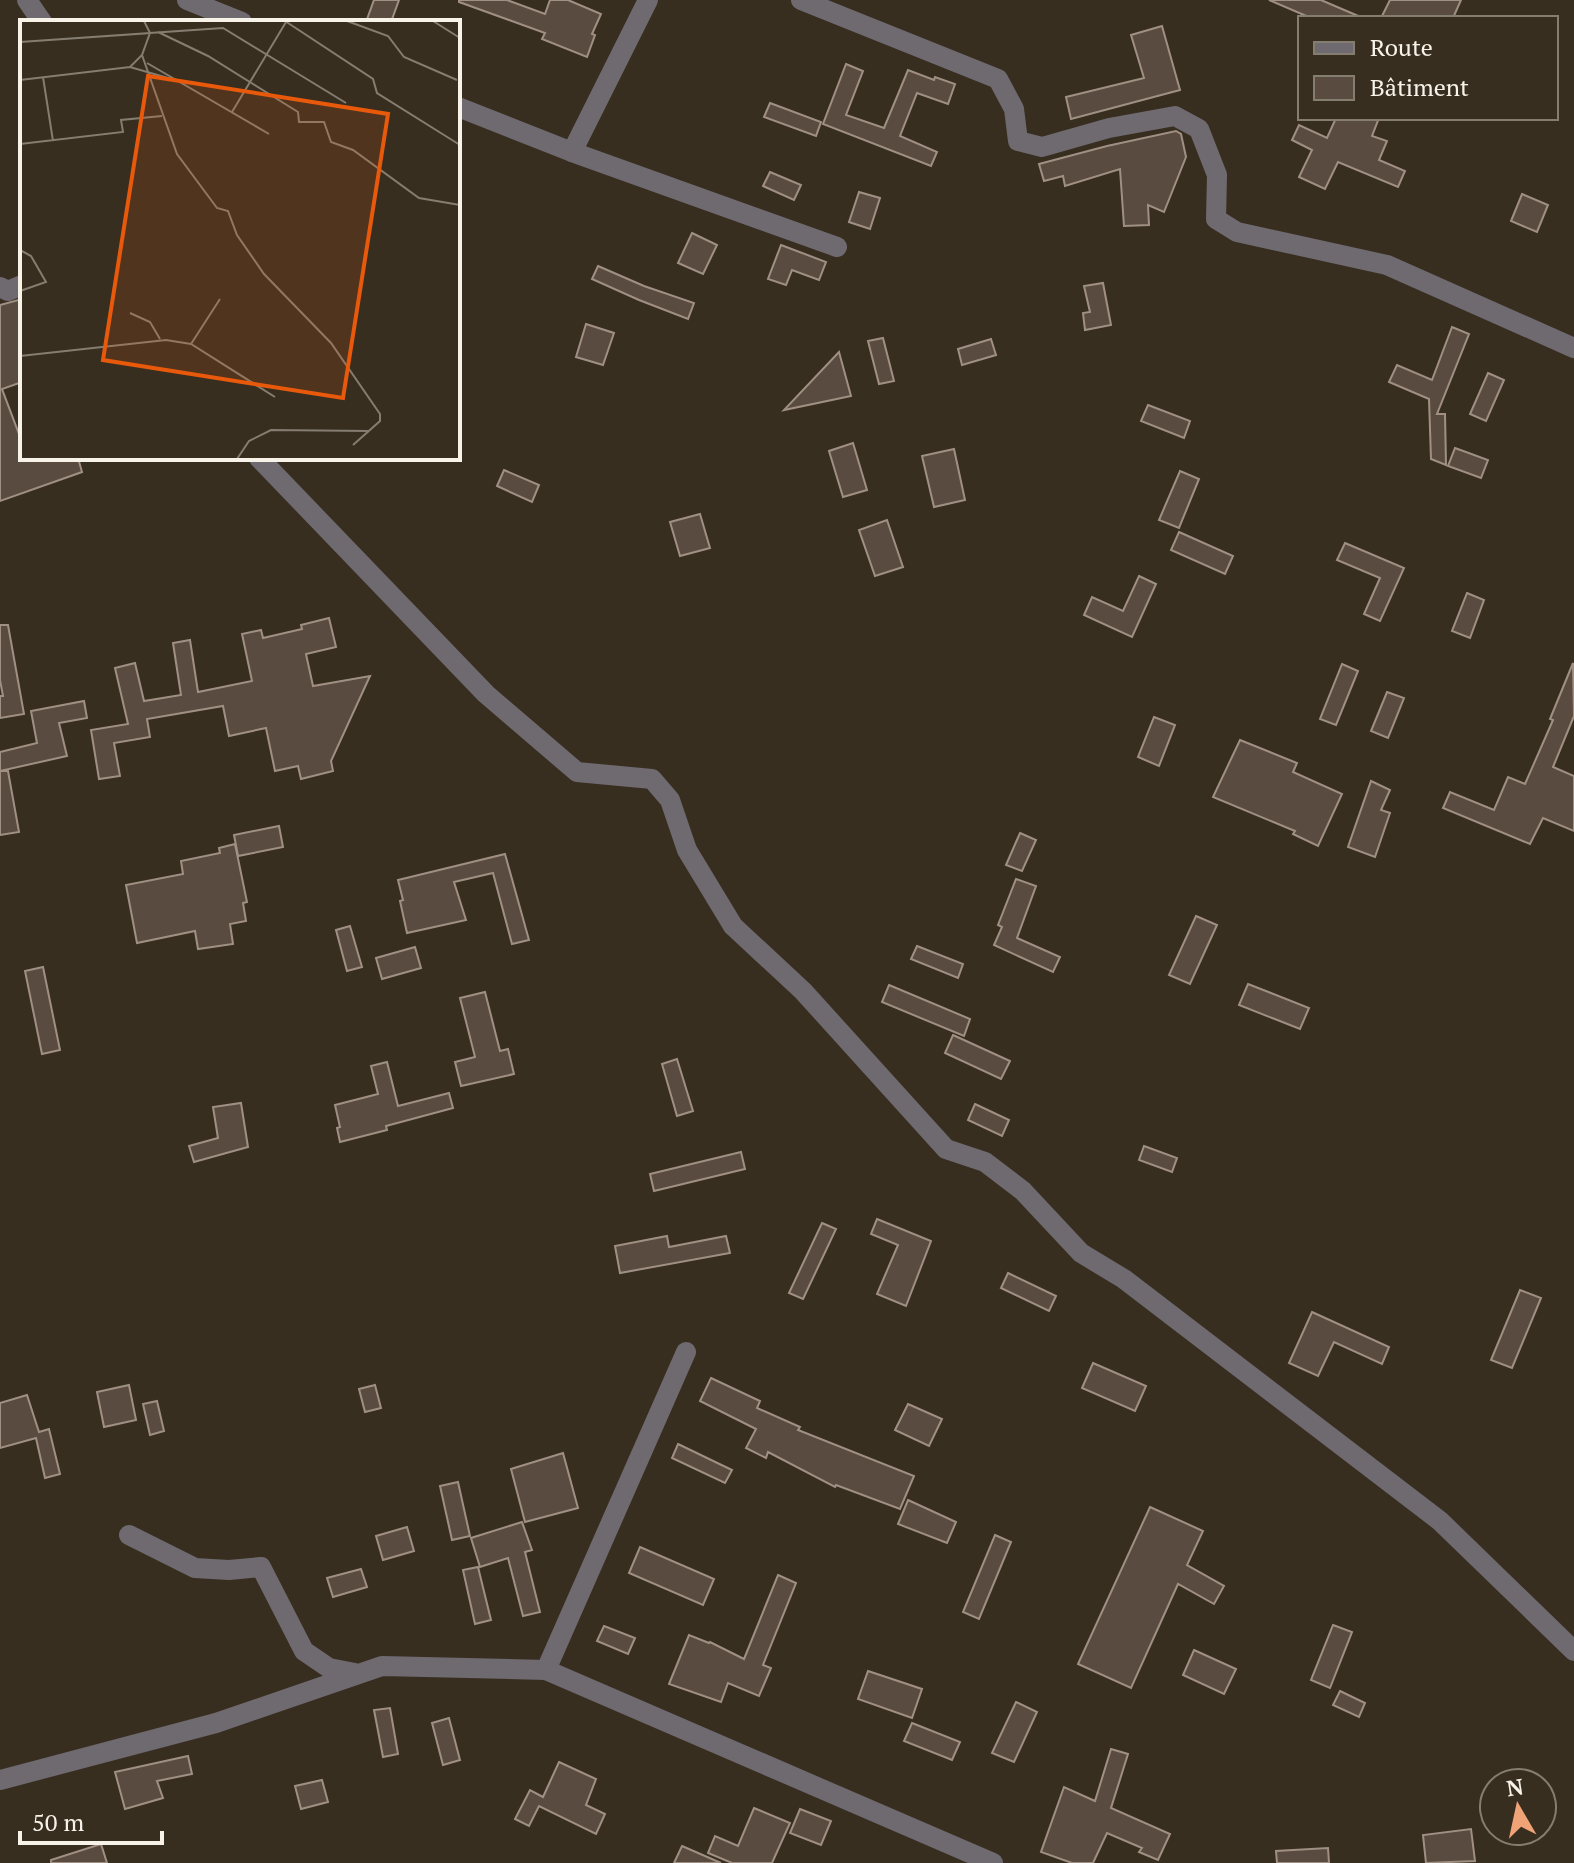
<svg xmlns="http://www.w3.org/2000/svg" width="1574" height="1863" font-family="'PT Serif',serif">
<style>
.building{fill:#5a4b40;stroke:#a09083;stroke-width:2}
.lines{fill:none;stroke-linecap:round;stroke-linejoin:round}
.minor{stroke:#6f6970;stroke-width:20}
.inset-road{fill:none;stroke:#847d70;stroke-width:2}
.view{fill:#e8590c;fill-opacity:0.15;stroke:#e8590c;stroke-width:4}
.inset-edge{fill:none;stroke:#f8f3e9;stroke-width:4}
</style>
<rect width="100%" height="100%" fill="#372e20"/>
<g class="building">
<path d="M374 0H399L391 22H366Z"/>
<path d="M459 0H507L545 14 550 0H568L601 14 592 34 595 35 587 57 542 39 545 33 459 2Z"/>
<path d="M1269 0H1321L1363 18H1311Z"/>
<path d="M1390 0H1461L1453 18H1381Z"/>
<path d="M1162 26 1180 90 1071 119 1066 97 1144 78 1131 35Z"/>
<path d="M846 64 863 71 846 115 884 128 908 70 934 80 935 77 955 84 948 104 917 93 900 136 937 152 931 166 823 124Z"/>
<path d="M770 103 821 122 816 136 764 117Z"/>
<path d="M1336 118H1379L1372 136 1387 141 1379 160 1405 171 1398 187 1338 162 1325 189 1299 177 1312 150 1292 140 1299 125 1327 138Z"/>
<path d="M1176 131 1181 134 1186 157 1164 212 1148 205 1149 225 1124 226 1120 169 1065 186 1063 176 1044 181 1039 164 1107 146Z"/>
<path d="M770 172 801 185 794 200 763 186Z"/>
<path d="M859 192 880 198 870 229 849 222Z"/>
<path d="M1522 194 1548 205 1537 232 1511 221Z"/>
<path d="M692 233 717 245 703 274 678 263Z"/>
<path d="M781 245 826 262 819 280 792 270 786 285 768 279Z"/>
<path d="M598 266 644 286 694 303 688 319 639 300 592 279Z"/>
<path d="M1103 283 1111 325 1085 330 1083 313 1090 312 1084 286Z"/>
<path d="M22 299V382L2 389 22 442V458H78L82 472 0 501V305Z"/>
<path d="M586 324 614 333 603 365 576 357Z"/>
<path d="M1452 327 1469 334 1437 414H1445L1446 465 1431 459 1429 399 1389 382 1397 365 1432 380Z"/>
<path d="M883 338 894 381 879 384 868 341Z"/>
<path d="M991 339 996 355 962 365 958 349Z"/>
<path d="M839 352 851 396 784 410Z"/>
<path d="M1488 373 1504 380 1486 421 1470 414Z"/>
<path d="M1148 405 1190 421 1184 438 1141 421Z"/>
<path d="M853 443 867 490 843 497 829 451Z"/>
<path d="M1455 448 1488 460 1481 478 1448 466Z"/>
<path d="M954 449 965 500 934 507 922 456Z"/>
<path d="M504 470 539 485 532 502 497 486Z"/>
<path d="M1180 471 1199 479 1179 528 1159 520Z"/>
<path d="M700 514 710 548 680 556 670 522Z"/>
<path d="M887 520 903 567 875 576 859 530Z"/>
<path d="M1179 532 1233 556 1225 574 1171 550Z"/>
<path d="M1345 543 1404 568 1380 621 1364 614 1380 578 1337 560Z"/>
<path d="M1139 576 1156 584 1132 637 1084 615 1092 597 1123 611Z"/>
<path d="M1467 593 1484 600 1470 638 1452 631Z"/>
<path d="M329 618 336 647 306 654 313 686 370 676 331 761 333 771 301 779 298 766 275 771 266 728 229 736 223 706 147 719 150 737 114 743 120 776 99 779 91 730 128 724 115 668 135 663 144 701 181 695 173 643 190 640 198 692 252 681 242 634 261 630 263 638 302 629 301 625Z"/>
<path d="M0 625H8L24 714 0 718V696H3L0 680Z"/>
<path d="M1573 663 1574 716 1553 767 1574 776V831L1543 818 1530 844 1443 808 1450 792 1494 810 1508 777 1525 784 1553 720 1550 719Z"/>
<path d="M1342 664 1358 671 1336 725 1320 719Z"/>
<path d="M1387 692 1404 698 1388 738 1371 731Z"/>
<path d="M84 701 87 718 59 723 67 756 0 771V752L37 743 31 711Z"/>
<path d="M1154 717 1175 725 1159 766 1138 757Z"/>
<path d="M1240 740 1297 763 1293 772 1342 794 1318 846 1293 834 1295 831 1213 797Z"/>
<path d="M0 771H8L19 832 0 835Z"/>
<path d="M1371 781 1390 790 1381 810 1390 813 1375 857 1348 847Z"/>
<path d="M279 826 283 847 238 856 234 835Z"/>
<path d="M1020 833 1036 840 1022 871 1006 865Z"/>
<path d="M235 844 247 902 243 903 246 921 230 924 233 944 198 949 195 931 137 943 126 885 183 874 181 861 220 853 219 848Z"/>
<path d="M505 854 529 940 512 944 493 873 454 882 466 920 407 933 400 901 403 900 398 880Z"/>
<path d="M1016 879 1036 886 1017 938 1060 957 1053 972 994 945 1002 927 998 925Z"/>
<path d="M1196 916 1217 925 1190 984 1169 975Z"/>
<path d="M350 926 362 967 347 971 336 930Z"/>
<path d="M917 946 963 964 958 978 911 959Z"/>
<path d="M415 947 421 968 382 979 376 958Z"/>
<path d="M43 967 60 1050 42 1054 25 971Z"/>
<path d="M1248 984 1309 1008 1300 1029 1239 1005Z"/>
<path d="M889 985 970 1019 964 1036 882 1002Z"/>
<path d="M485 992 500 1051 508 1049 514 1074 461 1086 455 1062 475 1057 460 998Z"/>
<path d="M953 1035 1010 1061 1001 1079 945 1053Z"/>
<path d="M677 1059 693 1111 677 1116 662 1064Z"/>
<path d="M387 1062 398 1106 449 1093 453 1108 386 1126 387 1130 340 1142 337 1128 340 1127 335 1105 378 1094 371 1066Z"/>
<path d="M241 1103 248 1147 194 1162 189 1146 218 1138 213 1107Z"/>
<path d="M975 1104 1009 1120 1002 1136 968 1120Z"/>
<path d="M1144 1146 1177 1158 1172 1172 1139 1160Z"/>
<path d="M741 1152 745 1169 654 1191 650 1174Z"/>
<path d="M877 1219 931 1241 906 1306 877 1294 898 1245 871 1234Z"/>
<path d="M822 1223 836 1229 803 1299 789 1293Z"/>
<path d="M667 1236 669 1247 726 1236 730 1253 620 1273 615 1246Z"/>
<path d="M1008 1273 1056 1296 1049 1311 1001 1288Z"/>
<path d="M1520 1290 1541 1298 1512 1368 1491 1360Z"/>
<path d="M1312 1312 1389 1347 1382 1364 1334 1342 1318 1376 1289 1363Z"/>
<path d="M1093 1363 1146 1386 1135 1411 1082 1388Z"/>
<path d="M711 1378 760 1401 757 1408 800 1427 798 1430 914 1476 900 1509 836 1485 835 1487 768 1452 766 1458 746 1448 756 1429 700 1401Z"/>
<path d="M129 1385 136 1420 104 1427 97 1392Z"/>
<path d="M375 1385 381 1408 365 1412 359 1389Z"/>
<path d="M27 1395 39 1432 49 1429 60 1474 45 1478 36 1438 0 1448V1403Z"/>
<path d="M157 1401 164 1431 150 1435 143 1404Z"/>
<path d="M908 1404 942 1419 929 1446 895 1430Z"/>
<path d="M678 1444 732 1470 725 1483 672 1458Z"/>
<path d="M563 1453 578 1508 525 1522 511 1469Z"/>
<path d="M458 1482 470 1536 452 1540 440 1486Z"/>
<path d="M908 1500 956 1522 947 1543 898 1524Z"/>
<path d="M1150 1507 1203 1531 1187 1565 1224 1586 1214 1604 1178 1584 1131 1688 1078 1664Z"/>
<path d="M522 1522 532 1550 525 1552 540 1612 523 1616 508 1558 480 1567 471 1538Z"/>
<path d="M407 1527 414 1551 383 1560 376 1536Z"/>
<path d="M995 1535 1011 1542 979 1619 963 1612Z"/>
<path d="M640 1547 714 1579 703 1605 629 1573Z"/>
<path d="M478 1567 491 1620 475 1624 463 1570Z"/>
<path d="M361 1569 367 1587 333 1597 327 1578Z"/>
<path d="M778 1575 796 1583 763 1665 771 1668 759 1696 728 1683 721 1702 669 1684 689 1635 709 1643 710 1642 744 1659Z"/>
<path d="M1333 1625 1352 1632 1330 1688 1311 1680Z"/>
<path d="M604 1626 635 1638 628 1654 597 1641Z"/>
<path d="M1194 1650 1236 1669 1224 1694 1183 1675Z"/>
<path d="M868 1671 922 1689 912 1718 858 1699Z"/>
<path d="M1340 1691 1365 1703 1359 1717 1333 1705Z"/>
<path d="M1016 1702 1037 1712 1014 1762 992 1753Z"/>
<path d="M390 1708 398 1754 383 1757 374 1710Z"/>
<path d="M449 1718 460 1760 443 1765 432 1723Z"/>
<path d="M912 1723 960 1742 952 1760 904 1741Z"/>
<path d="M1111 1749 1128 1754 1111 1808 1170 1834 1158 1860 1139 1852 1142 1848 1107 1833 1093 1863H1072L1041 1852 1064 1787 1095 1801Z"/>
<path d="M188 1756 192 1774 157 1781 163 1798 125 1809 115 1772Z"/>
<path d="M559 1762 596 1779 586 1805 605 1814 596 1834 539 1806 529 1826 515 1819 530 1790 543 1797Z"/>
<path d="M322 1780 328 1802 301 1809 295 1786Z"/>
<path d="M754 1808 790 1823 772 1863H732L708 1853 715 1836 738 1846Z"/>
<path d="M800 1809 831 1821 821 1845 790 1833Z"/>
<path d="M1471 1829 1475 1861 1426 1863 1423 1835Z"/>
<path d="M101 1844 107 1863H51V1860Z"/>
<path d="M682 1846 721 1863H674Z"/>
<path d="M1328 1848 1329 1863H1277L1276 1851Z"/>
</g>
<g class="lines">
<g class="minor">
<path d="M27 0 42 22"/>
<path d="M187 0 242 22"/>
<path d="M801 0 998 79 1014 109 1018 141 1042 147 1109 128 1175 116 1199 129 1217 175 1216 219 1237 232 1387 265 1574 348"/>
<path d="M458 107 572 152 837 247"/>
<path d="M572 152 648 0"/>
<path d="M0 287 8 291 22 285"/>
<path d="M259 458 486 694 577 772 652 779 670 800 687 850 733 926 803 991 946 1149 985 1162 1023 1191 1081 1253 1124 1279 1440 1521 1574 1651"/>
<path d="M129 1535 195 1568 229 1570 261 1567 304 1651 329 1668 355 1673"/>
<path d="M546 1670 686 1352"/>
<path d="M0 1780 216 1723 382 1666 546 1670 993 1863"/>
</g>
</g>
<g transform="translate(20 20)">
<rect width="440" height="440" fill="#372e20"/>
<path class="inset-road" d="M265 1 353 59 357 73 440 125M327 1 368 16 384 37 437 60M413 1 440 18M138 12 188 36 278 92 279 102H304L311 122 333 130 399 178 440 185M0 22 130 13 124 1M122 35 157 134 197 188 208 191 217 215 244 254 311 323 360 394V401L333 425M127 43 249 114M110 47 122 35 130 13 203 8 326 83M23 57 33 121M0 60 110 47 155 60M212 92 266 2M0 124 103 112 101 100 142 96M0 230 11 236 26 262 0 271M110 293 130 302 140 319M171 324 200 279M0 336 146 320 171 324 255 377M217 439 229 421 251 410 349 411"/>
<path class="view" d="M128 56 368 94 323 378 83 340Z"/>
<rect width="440" height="440" class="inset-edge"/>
</g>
<rect x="1298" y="16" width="260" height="104" fill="#372e20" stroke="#847d70" stroke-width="2"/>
<rect x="1314" y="42" width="40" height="12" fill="#6f6970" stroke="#847d70" stroke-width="2"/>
<text x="1370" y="56" font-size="24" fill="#f8f3e9">Route</text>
<rect x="1314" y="76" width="40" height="24" fill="#5a4b40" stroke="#847d70" stroke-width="2"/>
<text x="1370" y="96" font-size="24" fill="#f8f3e9">Bâtiment</text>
<g transform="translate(1518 1807) rotate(351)"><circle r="38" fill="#372e20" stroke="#847d70" stroke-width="2"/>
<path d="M0-6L14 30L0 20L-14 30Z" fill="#efa377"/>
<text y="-12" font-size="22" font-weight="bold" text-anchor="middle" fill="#f8f3e9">N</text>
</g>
<path d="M20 1831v12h142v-12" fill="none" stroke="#f8f3e9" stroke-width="4"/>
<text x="32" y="1831" font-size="24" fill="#f8f3e9" stroke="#372e20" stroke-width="6" paint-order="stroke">50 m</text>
</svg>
